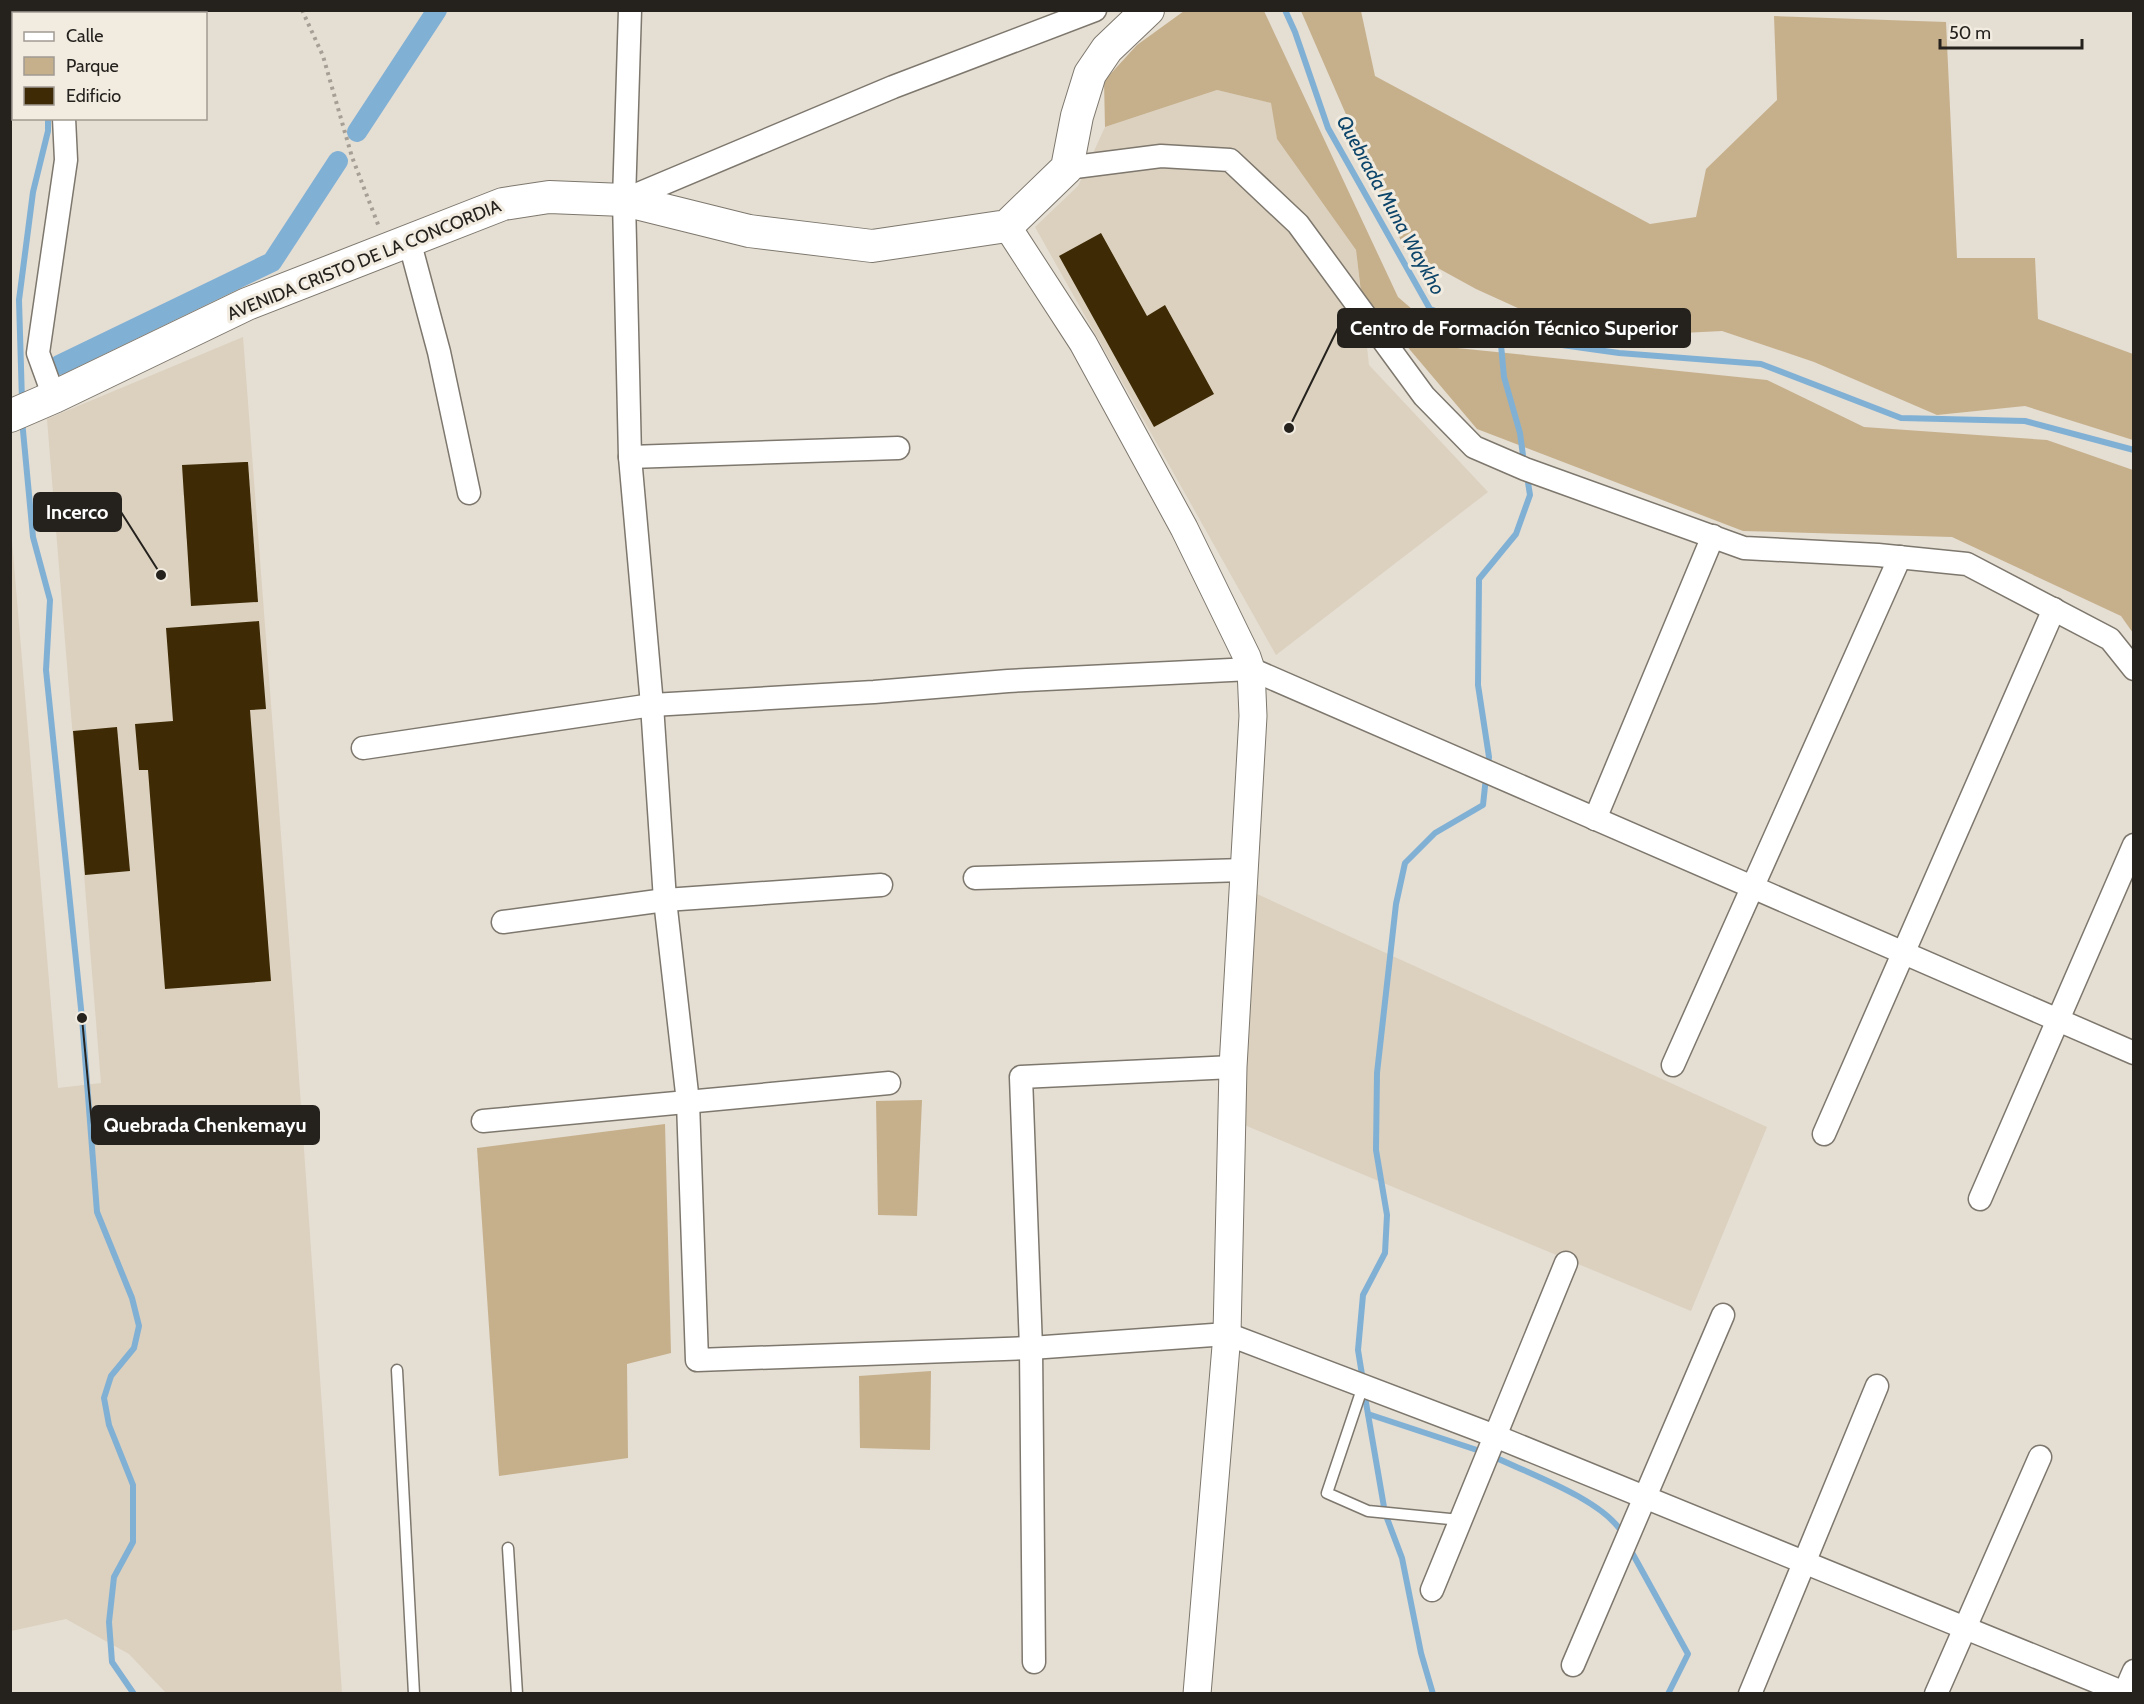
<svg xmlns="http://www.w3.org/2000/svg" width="2144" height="1704" font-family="Cabin,sans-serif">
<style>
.built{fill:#dcd1bf}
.green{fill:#c6b08c}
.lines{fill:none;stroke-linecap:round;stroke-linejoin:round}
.stream{stroke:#81b0d5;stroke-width:6}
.canal{stroke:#81b0d5;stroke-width:20}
.building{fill:#3e2b05}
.service-casing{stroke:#7d776d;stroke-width:13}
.minor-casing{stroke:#7d776d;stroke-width:25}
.tertiary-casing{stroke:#7d776d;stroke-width:29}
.secondary-casing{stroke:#7d776d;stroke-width:34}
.path{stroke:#a59f96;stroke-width:4;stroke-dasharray:3 4.5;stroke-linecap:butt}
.service{stroke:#fff;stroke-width:10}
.minor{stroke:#fff;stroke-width:22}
.tertiary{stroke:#fff;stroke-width:27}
.secondary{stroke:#fff;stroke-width:32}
.labels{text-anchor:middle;stroke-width:6;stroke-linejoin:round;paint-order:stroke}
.street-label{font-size:18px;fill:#25221e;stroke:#f2ebe0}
.water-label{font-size:20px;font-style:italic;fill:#0c4569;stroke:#f2ebe0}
.leader{fill:none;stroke:#25221e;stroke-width:2}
.callout-dot{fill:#25221e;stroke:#f2ebe0;stroke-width:2}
.callout{fill:#25221e;stroke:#25221e;stroke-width:2}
.callout-label{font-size:20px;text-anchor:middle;font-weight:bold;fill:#fff}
</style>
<rect width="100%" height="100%" fill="#e5ded3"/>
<g class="built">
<path d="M1217 90 1272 103 1277 139 1356 250 1369 365 1488 492 1276 655 1035 227 1078 186 1105 127Z"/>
<path d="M243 337 293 992 342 1693H166L129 1654 66 1619 11 1631 10 517 58 1088 101 1083 47 419Z"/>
<path d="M1257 894 1767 1127 1691 1311 1242 1124Z"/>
</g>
<g class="green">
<path d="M1184 11H1264L1398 297 1457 348 1767 380 1864 427 2047 440 2133 470V633L2121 616 1952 537 1743 531 1477 429 1361 292 1356 250 1277 139 1271 103 1217 90 1105 127 1104 81 1137 45Z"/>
<path d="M1301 11H1361L1375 76 1650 224 1696 217 1706 169 1777 100 1774 16 1946 22 1957 258H2035L2038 319 2133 354V440L2025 406 1937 415 1814 362 1722 331 1584 338 1476 289 1405 250Z"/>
<path d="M922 1100 917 1216 878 1215 876 1101Z"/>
<path d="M665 1124 671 1353 627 1364 628 1458 499 1476 477 1148Z"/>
<path d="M931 1371 930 1450 860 1448 859 1376Z"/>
</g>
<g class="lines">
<g class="stream">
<path d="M1285 10 1295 32 1328 128 1430 309 1511 338 1619 353 1761 364 1901 418 2025 421 2134 450"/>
<path d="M10 34 14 37"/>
<path d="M1500 334 1504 377 1520 433 1524 463"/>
<path d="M22 401 19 300 33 192 48 131V118"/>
<path d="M22 420 33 537 50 600 46 670 82 1018 97 1212 132 1298 139 1326 134 1348 111 1376 104 1398 109 1425 133 1485V1542L114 1577 109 1622 112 1662 134 1694"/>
<path d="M1488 767 1489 757 1478 685 1479 579 1516 534 1530 495 1527 476"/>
<path d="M1363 1381 1358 1350 1363 1295 1385 1253 1387 1215 1376 1150 1377 1073 1396 904 1405 863 1435 833 1483 805 1486 777"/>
<path d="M1364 1391 1385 1513 1402 1558 1421 1653 1433 1694"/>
<path d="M1368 1414 1483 1452"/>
<path d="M1492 1456C1528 1473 1604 1500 1623 1534"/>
<path d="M1630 1549 1688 1654 1668 1694"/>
</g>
<g class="canal">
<path d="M357 132 437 10"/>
<path d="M59 365 272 262 338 161"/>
</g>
</g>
<g class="building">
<path d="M104 10H133L134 14H105Z"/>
<path d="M1101 233 1147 316 1165 305 1214 394 1154 427 1059 256Z"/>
<path d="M245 462H248L258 602 191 606 182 465Z"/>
<path d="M259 621 266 709 250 710 271 981 165 989 148 770H139L135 724 173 721 166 628Z"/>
<path d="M117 727 130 871 85 875 73 731Z"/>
</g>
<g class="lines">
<defs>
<g id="service">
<path d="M397 1370 414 1694"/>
<path d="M1363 1386 1327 1493 1368 1511 1460 1520"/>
<path d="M508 1548 517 1694"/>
</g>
<g id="minor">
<path d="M24 10 27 14"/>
<path d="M630 10 624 200 630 457 652 705 665 900 688 1102 697 1360 1031 1348 1227 1334 1495 1436 2127 1694"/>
<path d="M1067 168 1161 156 1230 160 1298 224 1424 396 1474 447 1525 469 1744 548 1878 555 1967 564 2110 639 2134 669"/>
<path d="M624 200 893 87 1095 10"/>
<path d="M409 240 439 352 469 493"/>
<path d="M54 397 38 353 66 160 64 118"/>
<path d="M630 457 898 448"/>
<path d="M363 748 652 705 874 692 1008 681 1251 669 2134 1053"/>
<path d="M1595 819 1713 536"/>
<path d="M975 878 1244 870"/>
<path d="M503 922 665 900 881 885"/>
<path d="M1673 1065 1900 557"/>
<path d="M483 1121 889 1083"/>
<path d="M1824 1134 2054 609"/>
<path d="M1980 1199 2134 845"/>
<path d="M1432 1590 1566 1263"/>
<path d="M1034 1662 1031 1348 1021 1077 1233 1067"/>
<path d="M1573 1665 1723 1315"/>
<path d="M1750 1694 1877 1386"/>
<path d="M1936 1694 2040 1457"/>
<path d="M2124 1694 2134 1671"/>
</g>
<path id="tertiary" d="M1007 226 1083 343 1184 528 1247 657 1251 669 1253 716 1233 1067 1227 1334 1197 1694"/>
<path id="secondary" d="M10 416 54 397 247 304 503 204 549 197 624 200 749 231 872 246 1007 226 1067 168 1077 116 1090 74 1107 49 1148 10"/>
</defs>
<use href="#service" class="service-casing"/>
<use href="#minor" class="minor-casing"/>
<use href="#tertiary" class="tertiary-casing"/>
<use href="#secondary" class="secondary-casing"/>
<path class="path" d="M302 10 323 56 352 157 379 227"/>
<use href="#service" class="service"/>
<use href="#minor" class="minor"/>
<use href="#tertiary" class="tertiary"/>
<use href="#secondary" class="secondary"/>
</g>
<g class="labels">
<g class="street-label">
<text transform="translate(364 260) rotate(-22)" y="6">AVENIDA CRISTO DE LA CONCORDIA</text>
</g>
<g class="water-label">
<text transform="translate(1391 205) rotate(61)" y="7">Quebrada Muna Waykho</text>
</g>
</g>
<path class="leader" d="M1289 428L1338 328M161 575L121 512M82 1018L92 1125"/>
<g class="callout-dot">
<circle cx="1289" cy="428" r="6"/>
<circle cx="161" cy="575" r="6"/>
<circle cx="82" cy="1018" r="6"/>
</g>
<g class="callout">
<rect x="1338" y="309" width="352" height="38" rx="6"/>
<rect x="34" y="493" width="87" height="38" rx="6"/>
<rect x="92" y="1106" width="227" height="38" rx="6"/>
</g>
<g class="callout-label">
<text x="1514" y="335">Centro de Formación Técnico Superior</text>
<text x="77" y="519">Incerco</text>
<text x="205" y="1132">Quebrada Chenkemayu</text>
</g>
<rect width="2144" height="1704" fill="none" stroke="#25221e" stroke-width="24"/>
<rect x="12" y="12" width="195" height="108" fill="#f2ebe0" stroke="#a09b92" stroke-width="1.5"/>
<rect x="24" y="32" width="30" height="9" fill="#ffffff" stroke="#a09b92" stroke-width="1.5"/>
<text x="66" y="42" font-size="18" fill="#25221e">Calle</text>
<rect x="24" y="57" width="30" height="18" fill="#c6b08c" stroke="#a09b92" stroke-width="1.5"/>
<text x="66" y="72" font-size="18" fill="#25221e">Parque</text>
<rect x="24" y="87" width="30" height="18" fill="#3e2b05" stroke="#a09b92" stroke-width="1.5"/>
<text x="66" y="102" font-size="18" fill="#25221e">Edificio</text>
<path d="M1940 39v9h142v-9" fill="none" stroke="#25221e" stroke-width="3"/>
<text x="1949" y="39" font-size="18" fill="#25221e" stroke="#f2ebe0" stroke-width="4.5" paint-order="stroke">50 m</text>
</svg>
